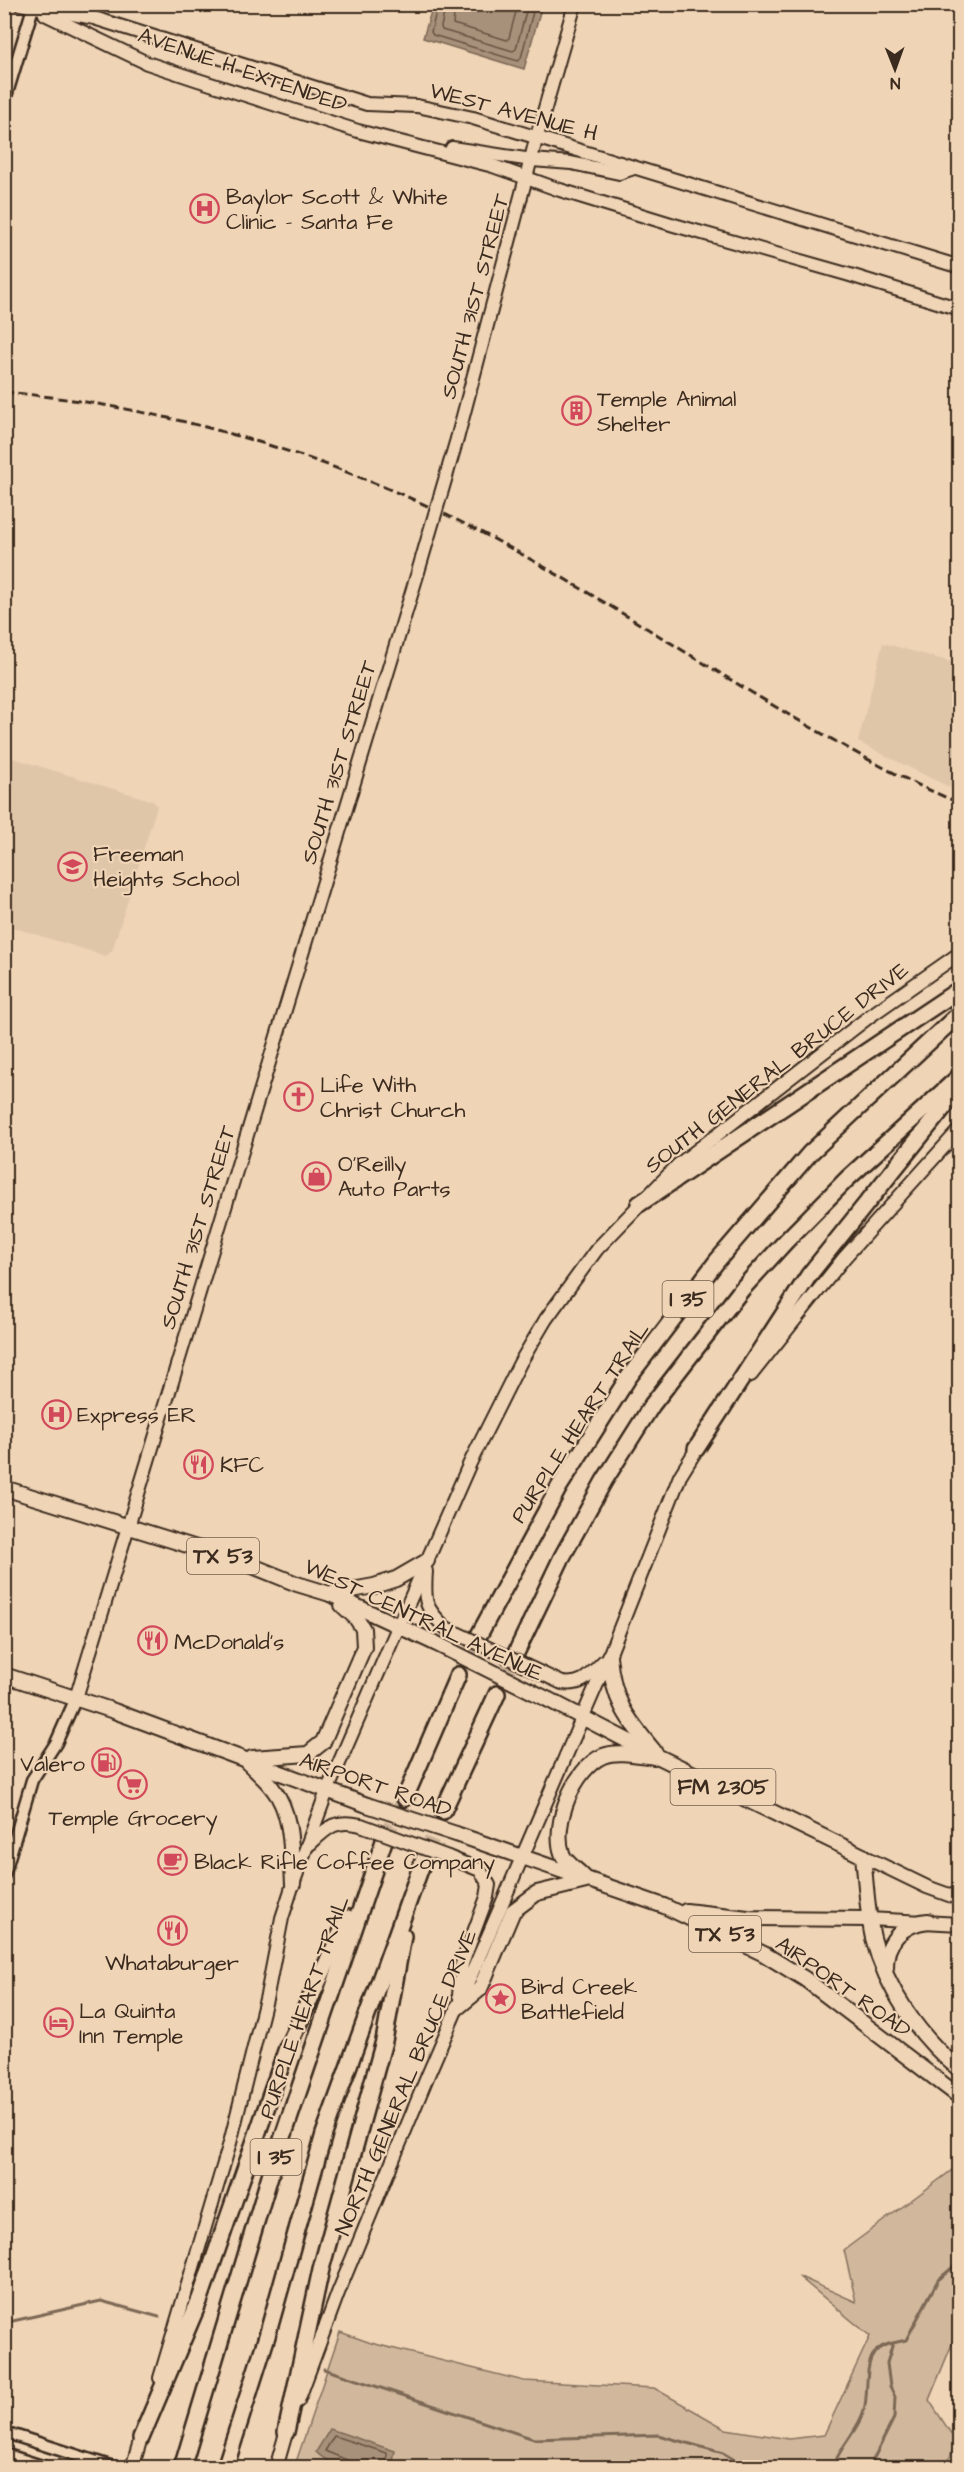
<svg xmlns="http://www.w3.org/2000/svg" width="964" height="2472" font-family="'Architects Daughter',sans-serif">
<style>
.built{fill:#e0c6a9}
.green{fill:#d1b89d;stroke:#86715e;stroke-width:1.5}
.water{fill:#a8917a;stroke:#7c6855;stroke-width:1.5}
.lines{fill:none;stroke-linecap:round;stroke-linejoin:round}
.shore{stroke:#675343;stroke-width:1.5}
.stream{stroke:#7c6855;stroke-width:3}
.motorway-tunnel{stroke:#cbb298;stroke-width:15;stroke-dasharray:15 8;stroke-linecap:butt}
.tertiary-casing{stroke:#3b2a1e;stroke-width:15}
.secondary-casing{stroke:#3b2a1e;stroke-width:16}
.primary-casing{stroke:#3b2a1e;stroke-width:18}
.motorway-casing{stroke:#3b2a1e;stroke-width:20}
.tertiary{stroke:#efd4b6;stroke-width:10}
.secondary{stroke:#efd4b6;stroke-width:12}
.primary{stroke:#efd4b6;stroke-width:14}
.motorway{stroke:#efd4b6;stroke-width:15}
.rail{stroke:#3b2a1e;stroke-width:3;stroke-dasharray:9 4.5;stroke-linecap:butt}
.secondary-bridge-casing{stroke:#3b2a1e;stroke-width:16;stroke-linecap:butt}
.primary-bridge-casing{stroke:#3b2a1e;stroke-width:18;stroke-linecap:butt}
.secondary-bridge{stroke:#efd4b6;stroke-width:12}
.primary-bridge{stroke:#efd4b6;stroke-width:14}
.labels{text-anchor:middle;stroke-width:4.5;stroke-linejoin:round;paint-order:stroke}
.shield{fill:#efd4b6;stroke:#715d4c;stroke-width:1.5}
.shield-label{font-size:21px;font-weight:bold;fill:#3b2a1e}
.street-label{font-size:22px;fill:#3b2a1e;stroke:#efd4b6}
.poi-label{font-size:22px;fill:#3b2a1e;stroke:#efd4b6;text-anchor:start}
</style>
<rect width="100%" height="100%" fill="#efd4b6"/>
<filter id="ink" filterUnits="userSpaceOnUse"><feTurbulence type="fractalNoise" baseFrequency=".0167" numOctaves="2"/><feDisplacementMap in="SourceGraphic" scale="12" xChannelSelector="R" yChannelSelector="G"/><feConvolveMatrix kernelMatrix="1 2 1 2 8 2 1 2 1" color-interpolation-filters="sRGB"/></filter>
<g filter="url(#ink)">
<g class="built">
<path d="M883 643 959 664V792L858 742Z"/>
<path d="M6 756 153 801 157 806 112 951 106 956 5 925 4 757Z"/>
</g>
<path class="green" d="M959 2165V2327L929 2400 956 2441 946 2467 294 2468 340 2332 371 2343 524 2381 654 2388 726 2429 789 2439 824 2435 870 2336 798 2276 856 2302 844 2250Z"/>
<g class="water">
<path d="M433 5H542L524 69 423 38Z"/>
<path d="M330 2429 395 2451 392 2467C369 2468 334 2471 316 2452Z"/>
</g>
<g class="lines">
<g class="shore">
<path d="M438 4 431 32 433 35 518 61 521 58 535 4"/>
<path d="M446 4 441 27 442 30 513 51 516 49 528 4"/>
<path d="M455 4 453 24 507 40 509 38 518 4"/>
<path d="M350 2468 347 2460 325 2451 334 2436 387 2453V2468"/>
</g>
<g class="stream">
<path d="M4 2323 101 2301 159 2317"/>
<path d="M324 2369 534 2439 658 2435 723 2453 748 2468"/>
<path d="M833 2468C839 2446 858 2432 864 2410 871 2386 858 2349 893 2343"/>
<path d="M869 2468 894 2418 895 2397 890 2387 887 2363 893 2343 906 2340 938 2280 960 2261"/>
</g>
<g class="motorway-tunnel">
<path d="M458 1675 479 1635"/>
<path d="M497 1694 516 1653"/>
<path d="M385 1838 405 1798"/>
<path d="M426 1853 443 1811"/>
</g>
<defs>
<g id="tertiary">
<path d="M4 103 34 4"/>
<path d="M4 1875 32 1780 56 1743 76 1698"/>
<path d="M4 2432 116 2468"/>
<path d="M4 2454 48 2468"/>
</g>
<g id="secondary">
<path d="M20 4 94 18 367 104 417 106 473 118 960 267"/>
<path d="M45 14 147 63 195 79 358 131 493 166 560 190 674 225 850 275 960 309"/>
<path d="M452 148 532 160 571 163 619 173 634 168"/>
<path d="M457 439 537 136 575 4"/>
<path d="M751 1375 844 1258 960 1129"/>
<path d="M426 1571C424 1601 424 1608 446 1628"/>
<path d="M562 1683C584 1686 590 1674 605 1660"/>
<path d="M76 1698 418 572"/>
<path d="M310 1844C328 1827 335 1819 361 1825"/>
<path d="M863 1856 927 1887 960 1899"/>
<path d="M448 1857 480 1870 489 1885 487 1897 462 1964 459 1995"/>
<path d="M869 1919 960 1924"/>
<path d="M160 2378 230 2143 267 1995 282 1918 293 1884 327 1791 405 1611 470 1463 520 1363 546 1319 597 1249 678 1165 870 1016 960 953"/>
<path d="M298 2401 338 2293 428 2075 609 1656 680 1476 701 1442"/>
<path d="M132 2468 143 2431"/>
<path d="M276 2468 288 2426"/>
</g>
<g id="primary">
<path d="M4 1488 245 1563 297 1584 330 1594 435 1643"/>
<path d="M330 1594 374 1586 396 1579 427 1561"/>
<path d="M609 1656C613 1701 626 1717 654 1751"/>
<path d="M4 1675 114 1711 367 1805"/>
<path d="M549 1700 659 1757 863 1856C866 1883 867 1911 873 1938 886 1989 919 2037 960 2070"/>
<path d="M252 1758 308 1754 323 1742 364 1647 363 1629 356 1618 342 1605"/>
<path d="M247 1762C256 1771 266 1779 273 1789 293 1814 291 1853 293 1884"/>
<path d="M456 1834 664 1906 764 1954 805 1979 960 2097"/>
<path d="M584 1877C578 1870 564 1862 562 1853 552 1824 574 1768 603 1756 617 1750 638 1755 654 1757"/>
<path d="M686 1911 748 1918 869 1919"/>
<path d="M886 1968C885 1942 902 1924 928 1921"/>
<path d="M457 2008 480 1989 513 1911 537 1893 586 1881"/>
</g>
<g id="motorway">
<path d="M639 1204 960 989"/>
<path d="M696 1449 809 1275 960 1087"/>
<path d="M479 1635 559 1487 628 1378 717 1261 810 1153 960 1013"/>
<path d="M516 1653 562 1557 604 1481 652 1405 742 1289 786 1241 847 1179 960 1076"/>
<path d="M405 1798 458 1675"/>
<path d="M443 1811 497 1694"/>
<path d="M286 2432 321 2269 384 2041 403 1936"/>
<path d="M141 2438 200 2299 287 2048 348 1918"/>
<path d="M182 2468 272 2169 385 1838"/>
<path d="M225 2468 267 2336 324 2134 426 1853"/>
</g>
</defs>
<use href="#tertiary" class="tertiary-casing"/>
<use href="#secondary" class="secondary-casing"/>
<use href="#primary" class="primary-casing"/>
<use href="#motorway" class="motorway-casing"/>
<use href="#tertiary" class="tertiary"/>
<use href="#secondary" class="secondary"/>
<use href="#primary" class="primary"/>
<use href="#motorway" class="motorway"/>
<path class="rail" d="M4 392C169 406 346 460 492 538 594 593 691 657 791 716 846 747 901 780 960 803"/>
<defs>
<g id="secondary-bridge">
<path d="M418 572 457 439"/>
<path d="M446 1628 562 1683"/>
<path d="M361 1825 448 1857"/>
</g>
<g id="primary-bridge">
<path d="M435 1643 549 1700"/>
<path d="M367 1805 456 1834"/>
</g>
</defs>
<use href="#secondary-bridge" class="secondary-bridge-casing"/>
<use href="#primary-bridge" class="primary-bridge-casing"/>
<use href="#secondary-bridge" class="secondary-bridge"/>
<use href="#primary-bridge" class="primary-bridge"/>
</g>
</g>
<defs>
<symbol id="hospital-ring" viewBox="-11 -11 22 22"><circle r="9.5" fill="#efd4b6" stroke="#d1495b" stroke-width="1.5"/><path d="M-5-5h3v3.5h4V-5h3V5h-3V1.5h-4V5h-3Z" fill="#d1495b"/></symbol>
<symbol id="building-ring" viewBox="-11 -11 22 22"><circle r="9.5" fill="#efd4b6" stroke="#d1495b" stroke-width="1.5"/><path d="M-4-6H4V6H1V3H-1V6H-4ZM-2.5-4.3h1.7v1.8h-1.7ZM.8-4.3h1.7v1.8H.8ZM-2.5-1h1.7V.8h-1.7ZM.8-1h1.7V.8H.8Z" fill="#d1495b"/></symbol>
<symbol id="school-ring" viewBox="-11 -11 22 22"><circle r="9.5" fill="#efd4b6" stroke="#d1495b" stroke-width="1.5"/><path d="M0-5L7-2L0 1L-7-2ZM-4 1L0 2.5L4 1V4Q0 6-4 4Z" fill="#d1495b"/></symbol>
<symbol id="church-ring" viewBox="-11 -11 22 22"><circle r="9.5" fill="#efd4b6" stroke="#d1495b" stroke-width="1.5"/><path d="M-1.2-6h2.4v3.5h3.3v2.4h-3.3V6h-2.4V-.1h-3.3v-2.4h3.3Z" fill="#d1495b"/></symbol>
<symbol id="shop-ring" viewBox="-11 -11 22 22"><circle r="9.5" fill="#efd4b6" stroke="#d1495b" stroke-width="1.5"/><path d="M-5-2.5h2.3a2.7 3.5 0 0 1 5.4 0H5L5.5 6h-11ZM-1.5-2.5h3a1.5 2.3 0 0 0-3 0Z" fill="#d1495b"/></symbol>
<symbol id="restaurant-ring" viewBox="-11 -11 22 22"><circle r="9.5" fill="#efd4b6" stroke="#d1495b" stroke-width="1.5"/><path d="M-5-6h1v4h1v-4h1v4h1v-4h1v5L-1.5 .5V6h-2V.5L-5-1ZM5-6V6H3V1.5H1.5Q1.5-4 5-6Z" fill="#d1495b"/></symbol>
<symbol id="fuel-ring" viewBox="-11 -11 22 22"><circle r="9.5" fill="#efd4b6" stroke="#d1495b" stroke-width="1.5"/><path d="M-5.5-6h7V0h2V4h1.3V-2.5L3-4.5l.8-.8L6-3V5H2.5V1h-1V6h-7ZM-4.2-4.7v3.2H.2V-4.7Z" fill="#d1495b"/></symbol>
<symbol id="supermarket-ring" viewBox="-11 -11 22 22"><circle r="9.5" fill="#efd4b6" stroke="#d1495b" stroke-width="1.5"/><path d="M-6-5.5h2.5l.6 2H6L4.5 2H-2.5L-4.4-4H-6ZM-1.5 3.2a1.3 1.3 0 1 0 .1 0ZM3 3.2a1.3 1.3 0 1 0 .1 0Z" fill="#d1495b"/></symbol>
<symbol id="cafe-ring" viewBox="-11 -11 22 22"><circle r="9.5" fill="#efd4b6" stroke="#d1495b" stroke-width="1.5"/><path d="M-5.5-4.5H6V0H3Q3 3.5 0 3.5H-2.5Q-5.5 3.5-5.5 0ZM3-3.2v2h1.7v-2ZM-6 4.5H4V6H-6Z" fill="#d1495b"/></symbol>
<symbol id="sight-ring" viewBox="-11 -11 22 22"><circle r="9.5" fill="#efd4b6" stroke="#d1495b" stroke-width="1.5"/><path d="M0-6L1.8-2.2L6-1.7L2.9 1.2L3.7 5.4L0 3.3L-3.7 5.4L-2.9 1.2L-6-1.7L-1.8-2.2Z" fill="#d1495b"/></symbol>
<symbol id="hotel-ring" viewBox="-11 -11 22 22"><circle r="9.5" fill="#efd4b6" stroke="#d1495b" stroke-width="1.5"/><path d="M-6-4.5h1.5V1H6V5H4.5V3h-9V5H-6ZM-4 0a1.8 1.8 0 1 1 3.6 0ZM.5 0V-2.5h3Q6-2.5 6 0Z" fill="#d1495b"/></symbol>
</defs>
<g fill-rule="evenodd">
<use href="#hospital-ring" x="188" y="192" width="33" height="33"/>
<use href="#building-ring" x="560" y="394" width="33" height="33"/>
<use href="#school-ring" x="56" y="850" width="33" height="33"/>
<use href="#church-ring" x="282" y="1080" width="33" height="33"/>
<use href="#shop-ring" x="300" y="1160" width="33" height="33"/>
<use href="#hospital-ring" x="40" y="1398" width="33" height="33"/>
<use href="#restaurant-ring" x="182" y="1448" width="33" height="33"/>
<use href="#restaurant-ring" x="136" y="1624" width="33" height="33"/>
<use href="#fuel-ring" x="90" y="1746" width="33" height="33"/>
<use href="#supermarket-ring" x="116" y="1768" width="33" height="33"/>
<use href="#cafe-ring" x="156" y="1844" width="33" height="33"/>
<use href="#restaurant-ring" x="156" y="1914" width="33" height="33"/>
<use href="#sight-ring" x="484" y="1982" width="33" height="33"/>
<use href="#hotel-ring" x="42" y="2006" width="33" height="33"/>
</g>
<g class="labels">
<g class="shield">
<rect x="662.5" y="1281" width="51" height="36" rx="4.5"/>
<rect x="187" y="1538" width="72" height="36" rx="4.5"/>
<rect x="670.5" y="1769" width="105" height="36" rx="4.5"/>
<rect x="689" y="1916" width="72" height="36" rx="4.5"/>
<rect x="250.5" y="2139" width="51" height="36" rx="4.5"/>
</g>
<g class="shield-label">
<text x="688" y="1306">I 35</text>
<text x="223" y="1563">TX 53</text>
<text x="723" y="1794">FM 2305</text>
<text x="725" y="1941">TX 53</text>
<text x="276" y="2164">I 35</text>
</g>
<g class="street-label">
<text transform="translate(243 69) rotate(19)" y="8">AVENUE H EXTENDED</text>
<text transform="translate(514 111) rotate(15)" y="8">WEST AVENUE H</text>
<text transform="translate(474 296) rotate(-75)" y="8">SOUTH 31ST STREET</text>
<text transform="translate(338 762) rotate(-73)" y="8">SOUTH 31ST STREET</text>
<text transform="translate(776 1067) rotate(-38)" y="8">SOUTH GENERAL BRUCE DRIVE</text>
<text transform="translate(197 1227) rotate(-73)" y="8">SOUTH 31ST STREET</text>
<text transform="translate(579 1422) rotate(-57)" y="8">PURPLE HEART TRAIL</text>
<text transform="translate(424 1619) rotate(25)" y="8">WEST CENTRAL AVENUE</text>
<text transform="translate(376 1784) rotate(19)" y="8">AIRPORT ROAD</text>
<text transform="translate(844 1986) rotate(35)" y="8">AIRPORT ROAD</text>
<text transform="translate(303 2007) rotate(-71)" y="8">PURPLE HEART TRAIL</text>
<text transform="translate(405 2082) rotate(-67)" y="8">NORTH GENERAL BRUCE DRIVE</text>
</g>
<g class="poi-label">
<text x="226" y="204">Baylor Scott &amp; White<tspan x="226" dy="25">Clinic – Santa Fe</tspan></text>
<text x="597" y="406">Temple Animal<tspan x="597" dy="25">Shelter</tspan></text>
<text x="93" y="861">Freeman<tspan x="93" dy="25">Heights School</tspan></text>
<text x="320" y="1092">Life With<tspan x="320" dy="25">Christ Church</tspan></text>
<text x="338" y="1171">O'Reilly<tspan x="338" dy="25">Auto Parts</tspan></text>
<text x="77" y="1422">Express ER</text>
<text x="220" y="1472">KFC</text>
<text x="174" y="1649">McDonald's</text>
<text x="85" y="1771" text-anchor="end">Valero</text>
<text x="133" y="1825" text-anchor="middle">Temple Grocery</text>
<text x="194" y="1869">Black Rifle Coffee Company</text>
<text x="172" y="1970" text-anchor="middle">Whataburger</text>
<text x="521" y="1994">Bird Creek<tspan x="521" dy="25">Battlefield</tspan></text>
<text x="79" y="2018">La Quinta<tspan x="79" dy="25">Inn Temple</tspan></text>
</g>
</g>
<rect width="964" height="2472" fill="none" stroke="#efd4b6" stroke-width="24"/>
<rect x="12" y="12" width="940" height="2448" fill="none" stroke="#3b2a1e" stroke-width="2" filter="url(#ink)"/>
<g transform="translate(895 69) rotate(179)" stroke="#efd4b6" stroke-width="4.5" paint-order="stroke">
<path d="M0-4.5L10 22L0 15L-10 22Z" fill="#3b2a1e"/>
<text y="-9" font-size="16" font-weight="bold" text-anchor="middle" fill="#3b2a1e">N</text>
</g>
</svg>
